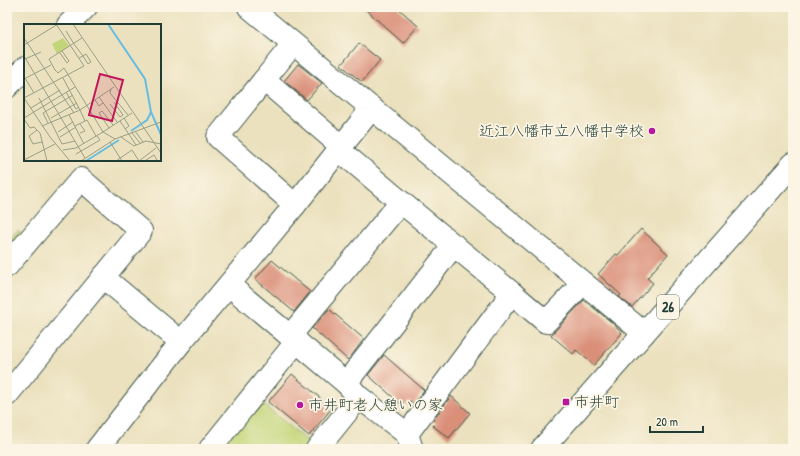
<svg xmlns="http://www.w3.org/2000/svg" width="800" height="456" font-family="'Patrick Hand','Klee One',sans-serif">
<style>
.green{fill:#c2d578;stroke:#708956}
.building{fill:#da8f79}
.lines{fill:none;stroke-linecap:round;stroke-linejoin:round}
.minor-casing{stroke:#3e5649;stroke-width:24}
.major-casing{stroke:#3e5649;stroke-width:24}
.minor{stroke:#fff;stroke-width:22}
.major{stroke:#fff;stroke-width:22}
.poi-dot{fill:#b5179e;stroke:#fcf5e5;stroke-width:1.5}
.labels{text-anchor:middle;stroke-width:3.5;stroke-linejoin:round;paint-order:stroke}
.shield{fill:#fcf5e5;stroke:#617469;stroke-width:1}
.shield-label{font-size:14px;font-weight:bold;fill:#1f3d34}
.poi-label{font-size:15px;fill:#1f3d34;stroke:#fcf5e5;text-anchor:start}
.inset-river{fill:none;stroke:#65bde2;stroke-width:2}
.inset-road{fill:none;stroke:#999f87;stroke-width:1}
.view{fill:#c2185b;fill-opacity:0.15;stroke:#c2185b;stroke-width:2}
.inset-edge{fill:none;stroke:#1f3d34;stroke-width:2}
</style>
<rect width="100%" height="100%" fill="#fcf5e5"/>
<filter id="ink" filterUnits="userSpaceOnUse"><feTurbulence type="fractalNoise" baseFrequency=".025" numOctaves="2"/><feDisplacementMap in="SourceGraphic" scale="8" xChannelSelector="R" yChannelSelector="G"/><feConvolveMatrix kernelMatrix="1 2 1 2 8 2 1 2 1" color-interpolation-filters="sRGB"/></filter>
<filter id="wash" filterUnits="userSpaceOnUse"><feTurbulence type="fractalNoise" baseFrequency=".012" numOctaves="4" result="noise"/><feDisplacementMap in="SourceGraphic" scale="16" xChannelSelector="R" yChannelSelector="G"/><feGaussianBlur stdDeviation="0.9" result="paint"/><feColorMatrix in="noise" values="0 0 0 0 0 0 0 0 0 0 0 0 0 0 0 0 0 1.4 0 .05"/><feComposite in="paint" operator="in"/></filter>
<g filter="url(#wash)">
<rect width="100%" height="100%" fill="#ebe1be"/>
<g class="green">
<path d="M18 230 21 233 7 251V242Z"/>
<path d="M259 401 310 443 305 449H220Z"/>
</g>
<g id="blocks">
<g class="building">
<path d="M363 7H397L418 26 403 43Z"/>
<path d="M359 43 380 60 362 82 341 65Z"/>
<path d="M298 64 322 83 307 100 284 81Z"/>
<path d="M641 229 668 254 647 278 653 283 632 307 619 297 621 295 598 274 616 254 618 255Z"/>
<path d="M272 260 310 292 294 312 255 279Z"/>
<path d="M584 300 615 325 622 333 594 365 576 350 573 354 551 335Z"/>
<path d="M329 309 364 339 348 360 312 328Z"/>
<path d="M384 355 424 390 414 404 410 401 404 407 368 375Z"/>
<path d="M292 374 332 408 309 436 268 402Z"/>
<path d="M451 396 470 413 449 438 433 426 436 423 433 420Z"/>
</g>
</g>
</g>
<g filter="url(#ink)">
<use href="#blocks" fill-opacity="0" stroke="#3e5649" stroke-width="1"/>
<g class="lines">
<defs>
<g id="minor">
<path d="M249 7 644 333"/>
<path d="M68 25 86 7"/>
<path d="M293 44 218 137 295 205"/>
<path d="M264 80 341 146"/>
<path d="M7 87 25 68"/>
<path d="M338 149 401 202 512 293"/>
<path d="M7 266 81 179 141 231 7 395"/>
<path d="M103 277 181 342"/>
<path d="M229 285 346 383 359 397 407 434 412 449"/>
<path d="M290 336 401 202"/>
<path d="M346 383 454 245"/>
<path d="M407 434 512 293 546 322 583 283"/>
<path d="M97 449 181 342 295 205 372 108"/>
<path d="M210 449 297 341"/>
<path d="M317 449 359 397"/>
</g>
<path id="major" d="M542 449 793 164"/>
</defs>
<use href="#minor" class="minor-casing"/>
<use href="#major" class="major-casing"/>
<use href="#minor" class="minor"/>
<use href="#major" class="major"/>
</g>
</g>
<g class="poi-dot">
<circle cx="652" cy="131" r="4"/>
<rect x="562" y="398" width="8" height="8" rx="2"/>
<circle cx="300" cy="405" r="4"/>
</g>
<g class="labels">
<rect class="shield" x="657" y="295" width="22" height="24" rx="3"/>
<g class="shield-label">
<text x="668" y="312">26</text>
</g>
<g class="poi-label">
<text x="644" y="136" text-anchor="end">近江八幡市立八幡中学校</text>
<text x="574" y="407">市井町</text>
<text x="308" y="410">市井町老人憩いの家</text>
</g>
</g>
<g transform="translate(24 24)">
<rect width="137" height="137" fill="#ebe1be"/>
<path d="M39 14 45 22 33 30 28 20Z" fill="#c2d578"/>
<path class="inset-river" d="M84 0 121 55 127 88 137 111M107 107 123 96 127 88M62 137 95 116"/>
<path class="inset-road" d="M49 0 137 129M42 7 50 20 59 32 64 40 67 38 62 30 59 32 55 34M0 14 50 89M58 14 25 35 31 46 34 49 40 44 79 108 108 89M0 21 34 0M36 29 43 39 45 37 38 27M0 32 61 134M1 35 17 28M1 54 10 69M39 54 56 86M0 55 27 41M87 65 86 69 104 91M42 68 52 85 55 83M75 73 93 98M0 74 60 42 32 0M0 74 26 113 46 137M15 74 38 120 51 117M71 76 75 82 79 79M86 80 96 93 99 91 90 78M7 84 36 66M56 86 61 97M45 91 60 120M0 94 51 63M27 94 53 79M100 94 105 102 101 105M0 95 6 104 10 103 16 109 23 137M96 97 112 121M24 99 19 89 49 71M56 100 61 107 56 109M18 102 56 86 90 63M51 102 63 96 72 112M85 104 75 89 78 87 89 101M13 106 5 112 9 120 18 118M111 107 119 118M34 108 49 98M108 109 116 119M36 113 52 103M97 113 110 122 122 117 137 120M86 118 98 137M39 126 52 124 79 108 91 115M52 130 76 116 73 112M0 136 31 120M122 136 130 131 133 136 131 137M57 137 91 115 137 98M92 137 108 126 115 137M115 137 132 124"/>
<path class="view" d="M76 50 99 56 88 97 65 91Z"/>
<rect width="137" height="137" class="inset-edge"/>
</g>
<rect width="800" height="456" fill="none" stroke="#fcf5e5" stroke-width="24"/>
<path d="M650 426v6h53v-6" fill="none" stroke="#1f3d34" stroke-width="2"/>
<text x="656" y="426" font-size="12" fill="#1f3d34" stroke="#fcf5e5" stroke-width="3" paint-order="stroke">20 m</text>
</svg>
